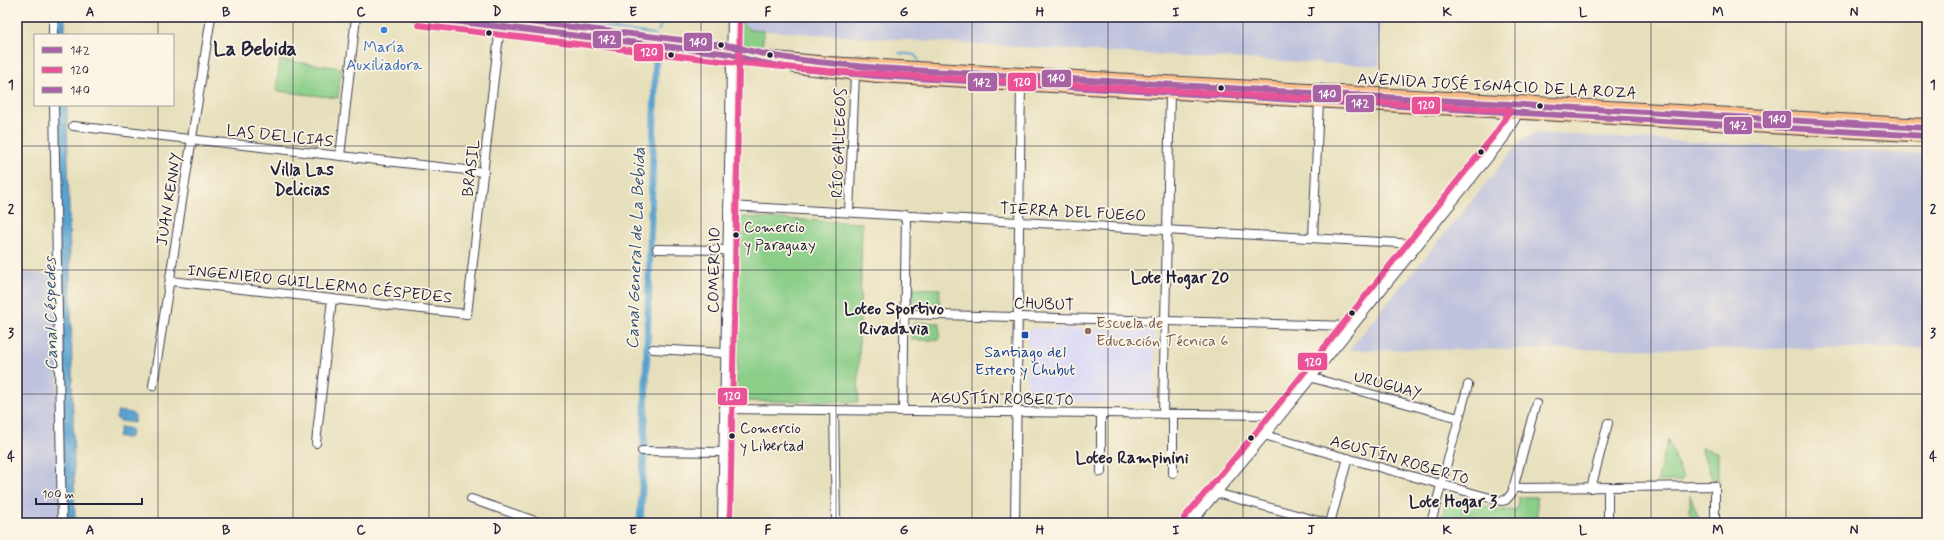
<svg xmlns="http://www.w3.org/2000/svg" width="1944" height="540" font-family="Mynerve,sans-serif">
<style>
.built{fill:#d8d7f8}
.industrial{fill:#bfc2dd}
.green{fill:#8ace88;stroke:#567862}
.water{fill:#58a2cf;stroke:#3d6285}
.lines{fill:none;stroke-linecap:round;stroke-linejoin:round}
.stream{stroke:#58a2cf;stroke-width:2}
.canal{stroke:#58a2cf;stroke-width:7}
.minor-casing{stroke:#3f3e4e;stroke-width:10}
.tertiary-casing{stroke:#3f3e4e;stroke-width:12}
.primary-casing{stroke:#3f3e4e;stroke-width:14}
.minor{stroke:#fff;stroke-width:8}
.tertiary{stroke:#fff;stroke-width:10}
.primary{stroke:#f9bd89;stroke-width:12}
.bus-1-casing{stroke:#fcf5e5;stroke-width:9}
.bus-2-casing{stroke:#fcf5e5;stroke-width:9}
.bus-3-casing{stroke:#fcf5e5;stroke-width:9}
.bus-1{stroke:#a863a4;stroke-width:6}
.bus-2{stroke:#e95297;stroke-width:6}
.bus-3{stroke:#a863a4;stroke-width:6}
.grid{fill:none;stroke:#22223b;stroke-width:1;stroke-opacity:0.55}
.shop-dot{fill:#3f7fe0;stroke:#fcf5e5;stroke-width:1.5}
.bus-dot{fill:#22223b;stroke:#fcf5e5;stroke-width:1.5}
.education-dot{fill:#8d6e63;stroke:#fcf5e5;stroke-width:1.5}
.transit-dot{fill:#1a4fb4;stroke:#fcf5e5;stroke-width:1.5}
.labels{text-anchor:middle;stroke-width:3.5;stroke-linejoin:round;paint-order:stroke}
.bus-label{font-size:15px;fill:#22223b;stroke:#fcf5e5;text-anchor:start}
.shop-label{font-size:16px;fill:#366cbe;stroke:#fcf5e5}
.street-label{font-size:16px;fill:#22223b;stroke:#fcf5e5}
.education-label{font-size:16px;fill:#785e54;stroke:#fcf5e5;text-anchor:start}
.transit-label{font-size:16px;fill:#164399;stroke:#fcf5e5}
.neighbourhood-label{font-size:17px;font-weight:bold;fill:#22223b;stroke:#fcf5e5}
.water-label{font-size:17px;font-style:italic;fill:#385576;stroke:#fcf5e5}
.district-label{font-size:20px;font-weight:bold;fill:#22223b;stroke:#fcf5e5}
.line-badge{stroke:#fcf5e5;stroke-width:1.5}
.badge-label{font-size:11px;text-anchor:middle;font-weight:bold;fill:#fff}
.neatline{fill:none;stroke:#22223b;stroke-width:1.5}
.grid-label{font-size:13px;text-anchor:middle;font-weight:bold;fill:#22223b}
</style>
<rect width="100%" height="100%" fill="#fcf5e5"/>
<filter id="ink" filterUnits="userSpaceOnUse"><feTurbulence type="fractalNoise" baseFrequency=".025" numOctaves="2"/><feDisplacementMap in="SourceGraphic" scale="8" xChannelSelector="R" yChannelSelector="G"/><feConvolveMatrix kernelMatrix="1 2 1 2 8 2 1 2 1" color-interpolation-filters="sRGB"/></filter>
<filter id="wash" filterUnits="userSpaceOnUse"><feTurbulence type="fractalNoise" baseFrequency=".012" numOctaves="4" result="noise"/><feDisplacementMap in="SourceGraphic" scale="16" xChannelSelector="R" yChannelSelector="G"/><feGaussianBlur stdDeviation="0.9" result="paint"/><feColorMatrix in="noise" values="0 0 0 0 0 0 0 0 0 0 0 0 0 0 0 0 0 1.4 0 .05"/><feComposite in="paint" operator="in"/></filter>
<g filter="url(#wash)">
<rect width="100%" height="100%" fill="#e6dfbb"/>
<path class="built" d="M1032 328 1150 330 1155 336 1154 398 1149 403 1031 401 1027 396 1028 333Z"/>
<g class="industrial">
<path d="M743 17H1380L1379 66 1050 49 750 30 742 23Z"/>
<path d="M1534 133 1927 155V348L1349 350 1519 143Z"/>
<path d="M17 271 56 276 60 523H17Z"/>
</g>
<g class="green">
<path d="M737 17H743L742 23 750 30 764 31 762 48C737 46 736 41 737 17Z"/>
<path d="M280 60 341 68 338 98 276 91Z"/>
<path d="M743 217 862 223 858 402 740 401 736 395 739 222Z"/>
<path d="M912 288 940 289 939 307 916 306 912 302Z"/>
<path d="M915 322 940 323 939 340H911V326Z"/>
<path d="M1668 439 1683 478 1681 481H1657Z"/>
<path d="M1701 448 1718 452V481H1713Z"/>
<path d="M1690 495 1700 521H1690Z"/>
<path d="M1452 497 1502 510H1516L1519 497H1537V523H1440L1446 502Z"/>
</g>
<g class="water">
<rect x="55" y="17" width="10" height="18"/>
<path d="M56 105H67L75 523H64Z"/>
<path d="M118 411 132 413 135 416 134 423 120 421 116 418Z"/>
<path d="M120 427 129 428 132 431 131 436 128 438 118 437Z"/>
</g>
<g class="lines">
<g class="stream">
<path d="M500 17 655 34 656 37"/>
<path d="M658 31 662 24 663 17"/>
<path d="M899 53 915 55 919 61"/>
</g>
<g class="canal">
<path d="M644 446 656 51"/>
<path d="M640 523 644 455"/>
</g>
</g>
</g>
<g filter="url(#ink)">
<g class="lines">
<defs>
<g id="minor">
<path d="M53 17V35"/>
<path d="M54 105 62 523"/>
<path d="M73 126 484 172"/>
<path d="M340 156 356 17"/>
<path d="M728 206 1417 244"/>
<path d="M849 212 855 74"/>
<path d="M1313 238 1319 101"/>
<path d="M657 249 727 250"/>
<path d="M170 281 467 314 500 26"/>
<path d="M904 314 1351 326"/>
<path d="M653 349 725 353"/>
<path d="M1309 377 1459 418"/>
<path d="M153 386 211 17"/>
<path d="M724 409 1279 415"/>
<path d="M834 410 836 523"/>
<path d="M903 411 906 215"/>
<path d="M1163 414 1170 93"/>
<path d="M1264 435 1501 501 1506 500 1512 493 1536 403"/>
<path d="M316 443 332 299"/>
<path d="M642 451 723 452"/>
<path d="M1101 472V413"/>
<path d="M1173 473V414"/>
<path d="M1513 488 1715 486V523"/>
<path d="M1591 488 1608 423"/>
<path d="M1216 493 1326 523"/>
<path d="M471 499 541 523"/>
<path d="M722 523 732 17"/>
<path d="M1015 523 1021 84"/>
<path d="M1330 523 1348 458"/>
<path d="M1431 523 1468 385"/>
<path d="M1608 523V488"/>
</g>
<path id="tertiary" d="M1190 523 1264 435 1503 138 1518 112V106"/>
<g id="primary">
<path d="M419 17 731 54 829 63 1927 125"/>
<path d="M795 67 877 76 1927 136"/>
</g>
</defs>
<use href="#minor" class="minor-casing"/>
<use href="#tertiary" class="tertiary-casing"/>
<use href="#primary" class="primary-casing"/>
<use href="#minor" class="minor"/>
<use href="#tertiary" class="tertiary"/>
<use href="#primary" class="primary"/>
<defs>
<path id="bus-1" d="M419 17 731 54C774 70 831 71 877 76L1927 136"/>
<g id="bus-2">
<path d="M418 25 730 62 828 71 1510 110 1496 133 1258 430 1184 518"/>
<path d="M730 523 740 17"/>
</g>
<path id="bus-3" d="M489 17 732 46C779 60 829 63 878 68L1927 128"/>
</defs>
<use href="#bus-1" class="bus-1-casing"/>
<use href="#bus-2" class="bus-2-casing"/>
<use href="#bus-3" class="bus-3-casing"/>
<use href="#bus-1" class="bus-1"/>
<use href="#bus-2" class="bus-2"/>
<use href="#bus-3" class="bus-3"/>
</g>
</g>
<path class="grid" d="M158 17V35M293 17V523M429 17V523M565 17V523M701 17V523M836 17V523M972 17V523M1108 17V523M1243 17V523M1379 17V523M1515 17V523M1651 17V523M1786 17V523M158 105V523M17 146H1927M17 270H1927M17 394H1927"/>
<circle class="shop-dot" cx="384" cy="30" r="4"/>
<g class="bus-dot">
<circle cx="489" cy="33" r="3.5"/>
<circle cx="721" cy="45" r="3.5"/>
<circle cx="671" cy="55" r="3.5"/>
<circle cx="770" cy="55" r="3.5"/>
<circle cx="1221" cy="88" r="3.5"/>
<circle cx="1540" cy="106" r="3.5"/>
<circle cx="1481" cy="152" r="3.5"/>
<circle cx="736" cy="235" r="3.5"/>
<circle cx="1352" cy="313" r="3.5"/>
<circle cx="732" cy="436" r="3.5"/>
<circle cx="1251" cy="438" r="3.5"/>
</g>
<circle class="education-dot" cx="1088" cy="331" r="4"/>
<rect class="transit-dot" x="1021" y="331" width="8" height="8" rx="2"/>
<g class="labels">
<g class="bus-label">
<text x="744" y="232">Comercio<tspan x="744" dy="18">y Paraguay</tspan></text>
<text x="740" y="433">Comercio<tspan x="740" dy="18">y Libertad</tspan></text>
</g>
<g class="shop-label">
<text x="384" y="52">María<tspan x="384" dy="18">Auxiliadora</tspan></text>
</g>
<g class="street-label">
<text transform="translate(1497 85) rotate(3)" y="6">AVENIDA JOSÉ IGNACIO DE LA ROZA</text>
<text transform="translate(280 135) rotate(6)" y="6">LAS DELICIAS</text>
<text transform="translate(838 143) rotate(-88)" y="6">RÍO GALLEGOS</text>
<text transform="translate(470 168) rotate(-83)" y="6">BRASIL</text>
<text transform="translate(168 199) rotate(-81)" y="6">JUAN KENNY</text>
<text transform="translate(1073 211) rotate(3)" y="6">TIERRA DEL FUEGO</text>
<text transform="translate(713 270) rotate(-89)" y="6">COMERCIO</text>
<text transform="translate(320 283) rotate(6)" y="6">INGENIERO GUILLERMO CÉSPEDES</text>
<text transform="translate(1044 303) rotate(2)" y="6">CHUBUT</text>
<text transform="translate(1388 384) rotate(15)" y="6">URUGUAY</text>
<text transform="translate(1002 398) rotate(1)" y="6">AGUSTÍN ROBERTO</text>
<text transform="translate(1400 459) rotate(16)" y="6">AGUSTÍN ROBERTO</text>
</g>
<g class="education-label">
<text x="1096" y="328">Escuela de<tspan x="1096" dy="18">Educación Técnica 6</tspan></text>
</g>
<g class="transit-label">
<text x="1025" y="357">Santiago del<tspan x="1025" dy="18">Estero y Chubut</tspan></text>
</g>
<g class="neighbourhood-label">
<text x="302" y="175">Villa Las<tspan x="302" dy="20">Delicias</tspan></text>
<text x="1180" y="283">Lote Hogar 20</text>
<text x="894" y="314">Loteo Sportivo<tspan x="894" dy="20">Rivadavia</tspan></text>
<text x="1132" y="463">Loteo Rampinini</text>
<text x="1453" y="507">Lote Hogar 3</text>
</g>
<g class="water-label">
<text transform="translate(635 248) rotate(-88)" y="6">Canal General de La Bebida</text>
<text transform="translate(50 314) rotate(-91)" y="6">Canal Céspedes</text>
</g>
<g class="district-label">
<text x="255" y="55">La Bebida</text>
</g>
</g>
<g class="line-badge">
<rect x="592" y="30" width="30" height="19" rx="4" fill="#a863a4"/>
<rect x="683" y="32" width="30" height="20" rx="4" fill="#a863a4"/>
<rect x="633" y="43" width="31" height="19" rx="4" fill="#e95297"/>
<rect x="1041" y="69" width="31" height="19" rx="4" fill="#a863a4"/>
<rect x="967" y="72" width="31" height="20" rx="4" fill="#a863a4"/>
<rect x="1007" y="72" width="30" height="20" rx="4" fill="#e95297"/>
<rect x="1312" y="84" width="30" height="19" rx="4" fill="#a863a4"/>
<rect x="1345" y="94" width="30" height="19" rx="4" fill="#a863a4"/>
<rect x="1411" y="96" width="30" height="19" rx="4" fill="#e95297"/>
<rect x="1762" y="110" width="30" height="19" rx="4" fill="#a863a4"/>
<rect x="1723" y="116" width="30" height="19" rx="4" fill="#a863a4"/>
<rect x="1297" y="352" width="31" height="19" rx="4" fill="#e95297"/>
<rect x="717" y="387" width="31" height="19" rx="4" fill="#e95297"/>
</g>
<g class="badge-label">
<text x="607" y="43">142</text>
<text x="698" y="46">140</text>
<text x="649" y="56">120</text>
<text x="1056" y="82">140</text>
<text x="982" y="86">142</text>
<text x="1022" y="86">120</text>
<text x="1327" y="98">140</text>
<text x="1360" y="107">142</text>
<text x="1426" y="109">120</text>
<text x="1777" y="123">140</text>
<text x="1738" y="129">142</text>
<text x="1313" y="366">120</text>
<text x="732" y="400">120</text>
</g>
<rect width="1944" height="540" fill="none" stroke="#fcf5e5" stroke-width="44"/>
<rect x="34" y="34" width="140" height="72" fill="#fcf5e5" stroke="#a5a1a1"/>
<rect x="42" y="47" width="20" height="6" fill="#a863a4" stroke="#a5a1a1"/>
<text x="70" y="54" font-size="12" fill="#22223b">142</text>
<rect x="42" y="67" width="20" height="6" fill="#e95297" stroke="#a5a1a1"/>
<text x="70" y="74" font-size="12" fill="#22223b">120</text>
<rect x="42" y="87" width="20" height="6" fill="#a863a4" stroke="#a5a1a1"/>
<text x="70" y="94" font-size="12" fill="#22223b">140</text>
<path d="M36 498v6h106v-6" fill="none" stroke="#22223b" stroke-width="2"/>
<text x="42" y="498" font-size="12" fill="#22223b" stroke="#fcf5e5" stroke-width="3" paint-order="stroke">100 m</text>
<rect x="22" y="22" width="1900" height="496" class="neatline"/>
<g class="grid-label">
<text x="90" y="16">A</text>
<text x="226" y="16">B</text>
<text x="361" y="16">C</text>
<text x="497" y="16">D</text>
<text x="633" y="16">E</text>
<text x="768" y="16">F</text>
<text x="904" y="16">G</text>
<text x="1040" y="16">H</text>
<text x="1176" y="16">I</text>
<text x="1311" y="16">J</text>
<text x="1447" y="16">K</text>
<text x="1583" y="16">L</text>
<text x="1718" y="16">M</text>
<text x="1854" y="16">N</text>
<text x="11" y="89">1</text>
<text x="1933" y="89">1</text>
<text x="11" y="213">2</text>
<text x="1933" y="213">2</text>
<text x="11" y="337">3</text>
<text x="1933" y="337">3</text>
<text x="11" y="461">4</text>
<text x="1933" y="461">4</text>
<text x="90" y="534">A</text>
<text x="226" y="534">B</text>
<text x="361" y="534">C</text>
<text x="497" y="534">D</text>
<text x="633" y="534">E</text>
<text x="768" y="534">F</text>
<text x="904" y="534">G</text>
<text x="1040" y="534">H</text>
<text x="1176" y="534">I</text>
<text x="1311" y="534">J</text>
<text x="1447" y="534">K</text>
<text x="1583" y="534">L</text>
<text x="1718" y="534">M</text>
<text x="1854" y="534">N</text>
</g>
</svg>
